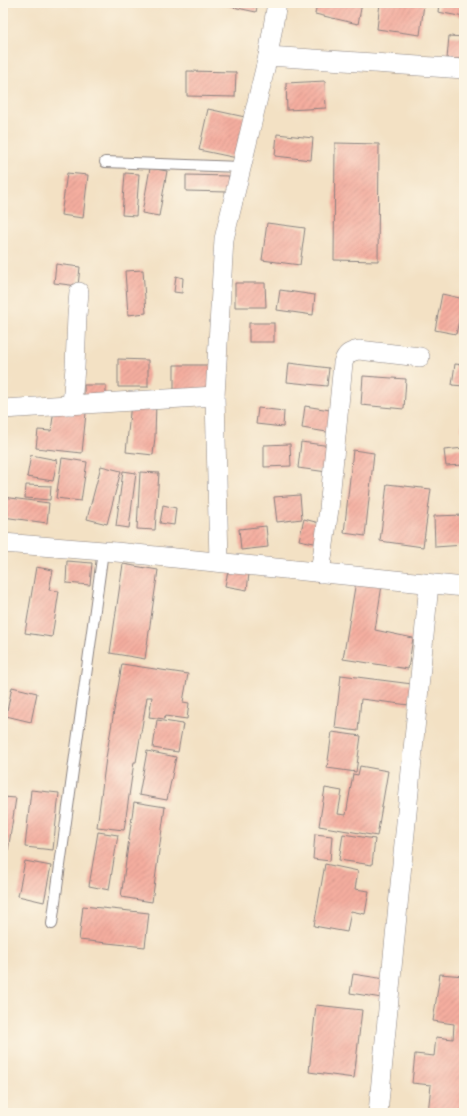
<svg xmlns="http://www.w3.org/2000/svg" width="467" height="1116" font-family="'Comic Neue',sans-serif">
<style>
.building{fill:url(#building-hatch)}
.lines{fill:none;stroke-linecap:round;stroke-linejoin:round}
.service-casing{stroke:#8a8280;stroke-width:12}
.minor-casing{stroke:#8a8280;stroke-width:20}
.service{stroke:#fff;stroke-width:10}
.minor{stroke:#fff;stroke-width:19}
</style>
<defs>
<pattern id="building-hatch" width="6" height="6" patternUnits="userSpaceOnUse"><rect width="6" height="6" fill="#f4ad9f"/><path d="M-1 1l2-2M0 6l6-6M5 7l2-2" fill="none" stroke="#d1958a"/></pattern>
</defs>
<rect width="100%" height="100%" fill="#fcf5e5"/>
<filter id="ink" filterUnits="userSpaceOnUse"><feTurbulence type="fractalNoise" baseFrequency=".025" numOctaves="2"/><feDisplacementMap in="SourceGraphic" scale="8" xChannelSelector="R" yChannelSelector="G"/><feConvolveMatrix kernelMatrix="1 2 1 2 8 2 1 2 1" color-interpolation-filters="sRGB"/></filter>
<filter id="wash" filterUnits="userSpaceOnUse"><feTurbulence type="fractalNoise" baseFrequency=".012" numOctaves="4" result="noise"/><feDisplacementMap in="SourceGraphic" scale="16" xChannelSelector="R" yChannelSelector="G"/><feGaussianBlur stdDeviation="0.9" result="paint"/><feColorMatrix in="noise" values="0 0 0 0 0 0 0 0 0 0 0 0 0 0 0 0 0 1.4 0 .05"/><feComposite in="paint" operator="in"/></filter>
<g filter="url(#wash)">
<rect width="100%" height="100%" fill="#f3e1c4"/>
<g id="blocks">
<g class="building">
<path d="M214 3H258L256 12Z"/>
<path d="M317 3H362L358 24 315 14Z"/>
<path d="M380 3 424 4 420 35 377 29Z"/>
<path d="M439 3H464V17L438 12Z"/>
<path d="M449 36 464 37V59H447Z"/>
<path d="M187 71 236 72 235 97 187 96Z"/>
<path d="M325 81 326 108 287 110 286 83Z"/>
<path d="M208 109 245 117 237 158 199 150Z"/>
<path d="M277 134 313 138 311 160 275 156Z"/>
<path d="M335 143 379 144 378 261 334 260Z"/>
<path d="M150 168 167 171 159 216 142 213Z"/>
<path d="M67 173 88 175 83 218 61 215Z"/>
<path d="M125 173 139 174 136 216 122 215Z"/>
<path d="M186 175 229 176 228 192 186 191Z"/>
<path d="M267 223 305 228 300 265 262 260Z"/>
<path d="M56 264 80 267 78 286 54 283Z"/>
<path d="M143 270 146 313 128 315 125 271Z"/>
<path d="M176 276 183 278 182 293 174 292Z"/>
<path d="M235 283H265L266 307H235Z"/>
<path d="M280 290 315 295 313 315 277 310Z"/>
<path d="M442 294 464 299 456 334 435 330Z"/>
<rect x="249" y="323" width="25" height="19"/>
<path d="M118 359 148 360V387H118Z"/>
<path d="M289 363 329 368 327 386 287 382Z"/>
<path d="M455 364 464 365V386L452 385Z"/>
<path d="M174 365H214V390L174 391Z"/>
<path d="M363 376 406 379 404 409 361 405Z"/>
<path d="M84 385H106V396L84 397Z"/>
<path d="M156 402 155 437 153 455 126 452 131 403Z"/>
<path d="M305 406 336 411 333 433 302 428Z"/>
<path d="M258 408 284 411 283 427 256 424Z"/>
<path d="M54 409 86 413 82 453 36 448 38 430 51 431Z"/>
<path d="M463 418H464V432H461Z"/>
<path d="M301 442 331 446 327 472 298 468Z"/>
<path d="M290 444 291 466 264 467V445Z"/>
<path d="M464 448V465L446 466 444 450Z"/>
<path d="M353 450 374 453 365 536 344 533Z"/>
<path d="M31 455 57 460 53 481 27 477Z"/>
<path d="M62 458 87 462 81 501 56 498Z"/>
<path d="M101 466 121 471 107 524 87 519Z"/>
<path d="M123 471 136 473 129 528 116 526Z"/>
<path d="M140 472 159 473 155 530 137 529Z"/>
<path d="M387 484 431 489 423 547 380 541Z"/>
<path d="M26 485 51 486 50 500 25 498Z"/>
<path d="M300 495 302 519 277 522 274 497Z"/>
<path d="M3 497 49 503 47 523 3 517Z"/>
<path d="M163 505 176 508 174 525 160 523Z"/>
<path d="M464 515V545L435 547 434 516Z"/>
<path d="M304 519 323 524 319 544 299 540Z"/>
<path d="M266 526 268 547 241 550 239 529Z"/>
<path d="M67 561 92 563 90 585 66 583Z"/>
<path d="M123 564 158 570 145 659 110 653Z"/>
<path d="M36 567 53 570 49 590 59 591 52 637 25 633Z"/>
<path d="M228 571 249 574 247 590 225 586Z"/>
<path d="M356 581 382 585 375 630 413 638 408 669 343 659Z"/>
<path d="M122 664 188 674 183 702 189 703 187 719 165 716 164 719 149 717 152 697H147L136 762H134L124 830 97 827 106 758Z"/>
<path d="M341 675 412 684 409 705 361 699 358 731 335 728Z"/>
<path d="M12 687 37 693 31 722 6 716Z"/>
<path d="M157 720 183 724 178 752 153 748Z"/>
<path d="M332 732 361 736 356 772 327 768Z"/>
<path d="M147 751 176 757 167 800 139 795Z"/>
<path d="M360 766 388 771 377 836 319 826 325 788 342 791 338 814 346 815 353 774 358 775Z"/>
<path d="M31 790 59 793 53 850 25 847Z"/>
<path d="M3 797 16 798 8 851 3 850Z"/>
<path d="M134 802 165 807 152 902 121 897Z"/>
<path d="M98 832 118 835 109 890 89 886Z"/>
<path d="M315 834 332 836 330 861 313 859Z"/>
<path d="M343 834 375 839 372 865 339 860Z"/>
<path d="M25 861 51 866 44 902 18 896Z"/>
<path d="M325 864 358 871 355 889 369 891 365 914 351 911 347 932 314 926Z"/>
<path d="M83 906 149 913 145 947 79 940Z"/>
<path d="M353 974 385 979 382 998 350 993Z"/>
<path d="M440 974 464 976V1113H428L431 1085 412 1083 415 1054 434 1056 436 1037 453 1039 454 1024 433 1021Z"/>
<path d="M316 1005 362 1010 354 1078 309 1072Z"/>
</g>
</g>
</g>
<g filter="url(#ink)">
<use href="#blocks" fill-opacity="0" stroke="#8a8280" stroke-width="1"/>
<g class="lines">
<defs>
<g id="service">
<path d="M105 162 241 167"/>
<path d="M52 924 103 551"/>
</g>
<g id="minor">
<path d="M268 56 464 69"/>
<path d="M72 405 75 367 77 316 79 292"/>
<path d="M3 409 215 396"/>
<path d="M3 543 116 552 464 587"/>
<path d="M219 562 215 396 224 239 268 56 277 3"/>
<path d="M320 573 329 509 343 363C346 354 349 352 359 350L420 357"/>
<path d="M378 1113 429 584"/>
</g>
</defs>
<use href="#service" class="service-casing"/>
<use href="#minor" class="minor-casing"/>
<use href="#service" class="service"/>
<use href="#minor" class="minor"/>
</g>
</g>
<rect width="467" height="1116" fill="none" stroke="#fcf5e5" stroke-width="16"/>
</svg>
